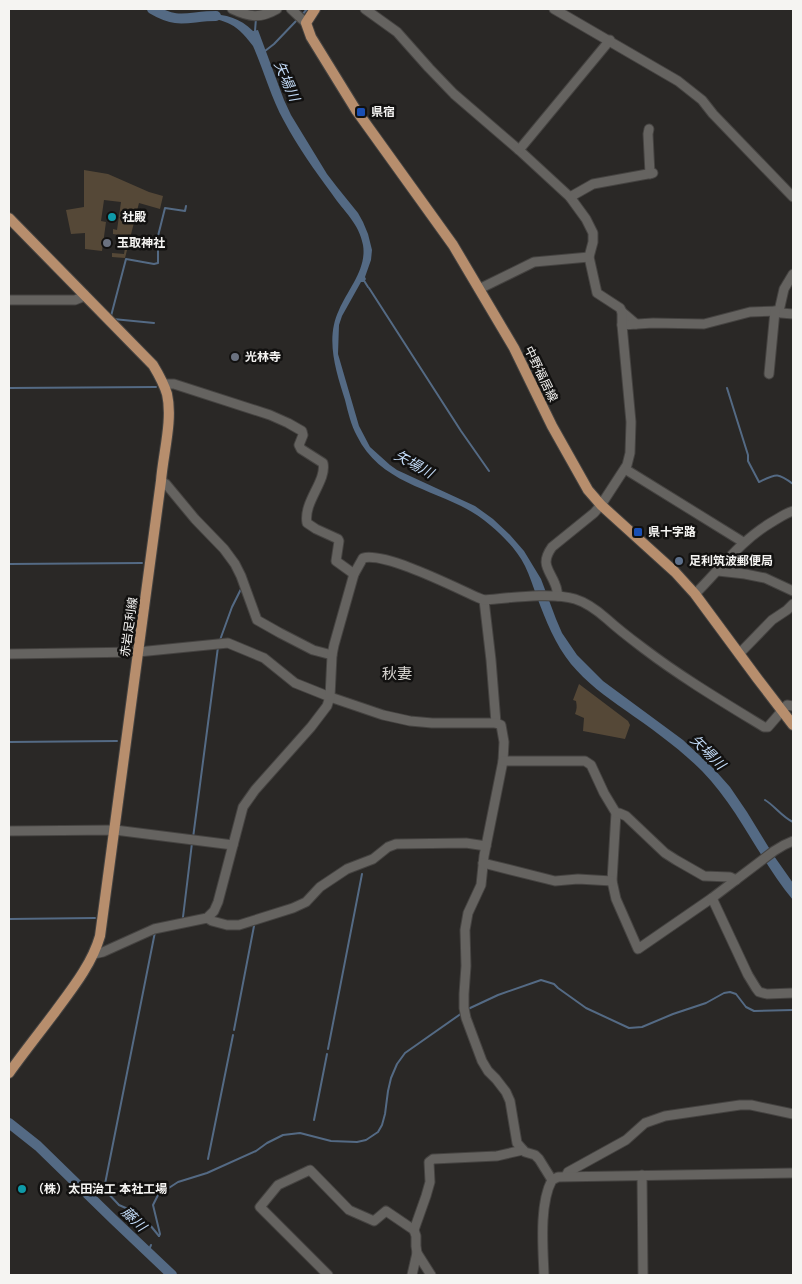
<svg xmlns="http://www.w3.org/2000/svg" width="802" height="1284" font-family="'Libre Baskerville','Noto Sans JP',serif">
<style>
.green{fill:#554837}
.water{fill:#546a84}
.lines{fill:none;stroke-linecap:round;stroke-linejoin:round}
.stream{stroke:#546a84;stroke-width:2}
.river{stroke:#546a84;stroke-width:10}
.minor-casing{stroke:#454341;stroke-width:11}
.major-casing{stroke:#454341;stroke-width:12}
.minor{stroke:#656360;stroke-width:9}
.major{stroke:#b78e6d;stroke-width:10}
.transit-dot{fill:#1a4fb4;stroke:#121110;stroke-width:2}
.culture-dot{fill:#0f9aa8;stroke:#121110;stroke-width:2}
.worship-dot{fill:#6b7280;stroke:#121110;stroke-width:2}
.service-dot{fill:#5c6f8a;stroke:#121110;stroke-width:2}
.labels{text-anchor:middle;stroke-width:5;stroke-linejoin:round;paint-order:stroke}
.poi-label{font-size:12px;font-weight:bold;fill:#f5f4f2;stroke:#121110;text-anchor:start}
.street-label{font-size:12px;fill:#f5f4f2;stroke:#121110}
.water-label{font-size:14px;font-style:italic;fill:#c2daf6;stroke:#121110}
.quarter-label{font-size:15px;fill:#d7d4d0;stroke:#121110}
</style>
<rect width="100%" height="100%" fill="#2a2826"/>
<g class="green">
<path d="M84 170 108 174 149 192 163 196 160 209 139 203 125 258 112 257V253L124 254 127 236 113 234V229L117 230 121 202 104 200 101 221 106 222 102 251 85 249V233L71 234 66 210 84 207Z"/>
<path d="M579 684 628 721 630 725 625 739 583 731 584 718 575 714C577 709 577 706 576 701L573 700Z"/>
</g>
<path class="water" d="M195 15C217 13 236 14 253 31L258 30 284 100 291 115 327 174 337 187 358 213 363 222 368 234 372 250 371 260 365 277 366 279 364 282H361L342 316 339 325 338 354 359 426 370 447 390 465 397 470 475 506 493 519 510 535 524 551 541 579 556 619 562 633 577 655 603 681 683 740 714 769 730 787 747 812 774 856 793 883V900C759 859 739 809 702 771 679 748 652 729 625 710 606 697 586 682 571 664 555 644 546 621 537 597 533 587 530 576 525 566 517 550 504 537 490 525 450 489 384 491 357 436 351 425 348 412 345 400 336 371 325 339 339 310 348 289 367 269 363 245 359 223 344 212 332 194 315 171 298 147 284 121 271 98 264 71 253 46 234 20 224 21 195 15Z"/>
<g class="lines">
<g class="stream">
<path d="M302 15 307 9"/>
<path d="M255 31 256 18"/>
<path d="M265 51 274 44 297 20"/>
<path d="M363 279 368 287"/>
<path d="M369 288 461 431 489 471"/>
<path d="M154 323 113 319 111 316 126 259 154 264 158 263V236L165 208 185 211 186 206"/>
<path d="M9 388 156 387"/>
<path d="M727 388 748 455V461L759 482C776 474 777 472 793 484"/>
<path d="M9 564 142 563"/>
<path d="M220 640 232 607 241 589"/>
<path d="M9 742 117 741"/>
<path d="M765 800C775 806 782 817 793 822"/>
<path d="M193 838 218 647"/>
<path d="M183 917 192 843"/>
<path d="M9 919 95 918"/>
<path d="M468 1009 498 995 541 980 554 984 558 988 586 1008 629 1028 642 1027 673 1014 706 1003 724 993 730 992 736 994 746 1007 754 1011 793 1010"/>
<path d="M234 1030 254 926"/>
<path d="M328 1049 362 874"/>
<path d="M314 1120 327 1054"/>
<path d="M208 1159 233 1035"/>
<path d="M137 1213 119 1205 104 1189 155 932H156"/>
<path d="M150 1225 159 1236"/>
<path d="M159 1236 160 1234 153 1205 158 1195 178 1182 207 1173 256 1151 267 1143 283 1135 300 1133 331 1141 357 1142 366 1140 378 1132 382 1125 385 1114 388 1091 391 1078 397 1064 405 1053 462 1013"/>
<path d="M148 1252 151 1245"/>
</g>
<g class="river">
<path d="M152 9C179 25 188 16 216 16"/>
<path d="M9 1123 38 1146 114 1220 172 1275"/>
</g>
<defs>
<g id="minor">
<path d="M232 9C249 17 260 19 277 9"/>
<path d="M291 9 306 23"/>
<path d="M365 9 397 32 429 68 454 94 519 150 570 197 586 219 593 233V242L589 257 597 293 620 308 622 312 636 324"/>
<path d="M554 9 678 81 702 100 713 114 793 197"/>
<path d="M649 129 648 134 650 174"/>
<path d="M519 150 610 40"/>
<path d="M570 197 593 184 653 173"/>
<path d="M479 289 534 262 589 257"/>
<path d="M9 300H75L80 298 84 294"/>
<path d="M779 311 784 289 793 274"/>
<path d="M622 325 653 323 704 324 750 312 779 311 781 313 793 314"/>
<path d="M769 374 775 311"/>
<path d="M163 384H174L270 415 288 423 302 431 303 435 299 445 301 449 323 463C327 481 303 502 307 523L316 529 338 539 339 541 336 561 354 574"/>
<path d="M625 469 743 542"/>
<path d="M161 481 166 484 195 519 224 549 235 564 241 576 257 620 280 633 313 650 332 655"/>
<path d="M718 571 745 574 765 578 793 591"/>
<path d="M695 594C720 569 741 540 772 522 779 518 786 513 793 511"/>
<path d="M558 596C557 592 557 588 555 584 549 569 540 564 552 547L594 513 601 505 627 465 630 453 631 422 622 325V312"/>
<path d="M484 600 491 660 496 723"/>
<path d="M9 654 138 652 228 643 264 658 295 683 330 697 383 715 410 721 432 723H496L501 725 504 742 503 761 484 856 481 885 468 913 465 930 466 966 464 994V1008L466 1018 482 1061 488 1071 496 1079 506 1092 510 1101 517 1143 525 1152 535 1155 539 1159 552 1180"/>
<path d="M739 654 772 620 787 610 793 604"/>
<path d="M503 761H585L591 765 604 793 616 813 612 881 616 899 638 949 712 898 774 851 784 845 793 841"/>
<path d="M616 813H619L626 816 665 853 676 860 704 876 730 877 736 880"/>
<path d="M9 831 115 830 233 845"/>
<path d="M483 863 555 881 578 879 612 881"/>
<path d="M712 898 748 975 756 988 759 992 767 994 793 993"/>
<path d="M207 918 212 921 227 925H239L293 908 306 902 320 887 347 869 373 859 388 847 396 844 466 843 486 846"/>
<path d="M94 954 103 952 154 929 207 918 214 911 218 902 243 807 255 790 311 727 327 706 330 697 332 655 334 645 354 574 363 558C386 552 456 588 479 598L484 600C509 598 552 592 575 599 588 603 598 611 607 619 618 629 631 639 643 648 681 677 723 702 764 727H768L787 705 793 706"/>
<path d="M642 1175 643 1275"/>
<path d="M566 1176 568 1172 626 1140 645 1123 665 1116 740 1105H751L793 1114"/>
<path d="M328 1275 260 1207 278 1185 310 1170 349 1210 374 1221 386 1211 414 1230"/>
<path d="M412 1275 417 1253"/>
<path d="M431 1275 417 1253 416 1246V1236L414 1230 426 1196 430 1182 429 1162 433 1159 497 1156 523 1150"/>
<path d="M544 1275C543 1248 539 1204 552 1180L558 1177 793 1173"/>
</g>
<g id="major">
<path d="M315 9 306 23 311 37 356 110 453 245 514 348 552 426 588 490 601 505 675 572 695 594 757 678 793 725"/>
<path d="M9 218 153 365C159 375 164 384 167 394 173 420 163 454 161 481L100 936C92 964 72 989 55 1012 40 1032 24 1052 9 1073"/>
</g>
</defs>
<use href="#minor" class="minor-casing"/>
<use href="#major" class="major-casing"/>
<use href="#minor" class="minor"/>
<use href="#major" class="major"/>
</g>
<g class="transit-dot">
<rect x="356" y="107" width="10" height="10" rx="2.5"/>
<rect x="633" y="527" width="10" height="10" rx="2.5"/>
</g>
<g class="culture-dot">
<circle cx="112" cy="217" r="5"/>
<circle cx="22" cy="1189" r="5"/>
</g>
<g class="worship-dot">
<circle cx="107" cy="243" r="5"/>
<circle cx="235" cy="357" r="5"/>
</g>
<circle class="service-dot" cx="679" cy="561" r="5"/>
<g class="labels">
<g class="poi-label">
<text x="371" y="116">県宿</text>
<text x="122" y="221">社殿</text>
<text x="117" y="247">玉取神社</text>
<text x="245" y="361">光林寺</text>
<text x="648" y="536">県十字路</text>
<text x="689" y="565">足利筑波郵便局</text>
<text x="32" y="1193">（株）太田治工 本社工場</text>
</g>
<g class="street-label">
<text transform="translate(541 374) rotate(64)" y="4">中野福居線</text>
<text transform="translate(129 627) rotate(-82)" y="4">赤岩足利線</text>
</g>
<g class="water-label">
<text transform="translate(287 81) rotate(66)" y="5">矢場川</text>
<text transform="translate(414 464) rotate(29)" y="5">矢場川</text>
<text transform="translate(708 752) rotate(45)" y="5">矢場川</text>
<text transform="translate(134 1219) rotate(44)" y="5">藤川</text>
</g>
<g class="quarter-label">
<text x="397" y="679">秋妻</text>
</g>
</g>
<rect width="802" height="1284" fill="none" stroke="#f5f4f2" stroke-width="20"/>
</svg>
